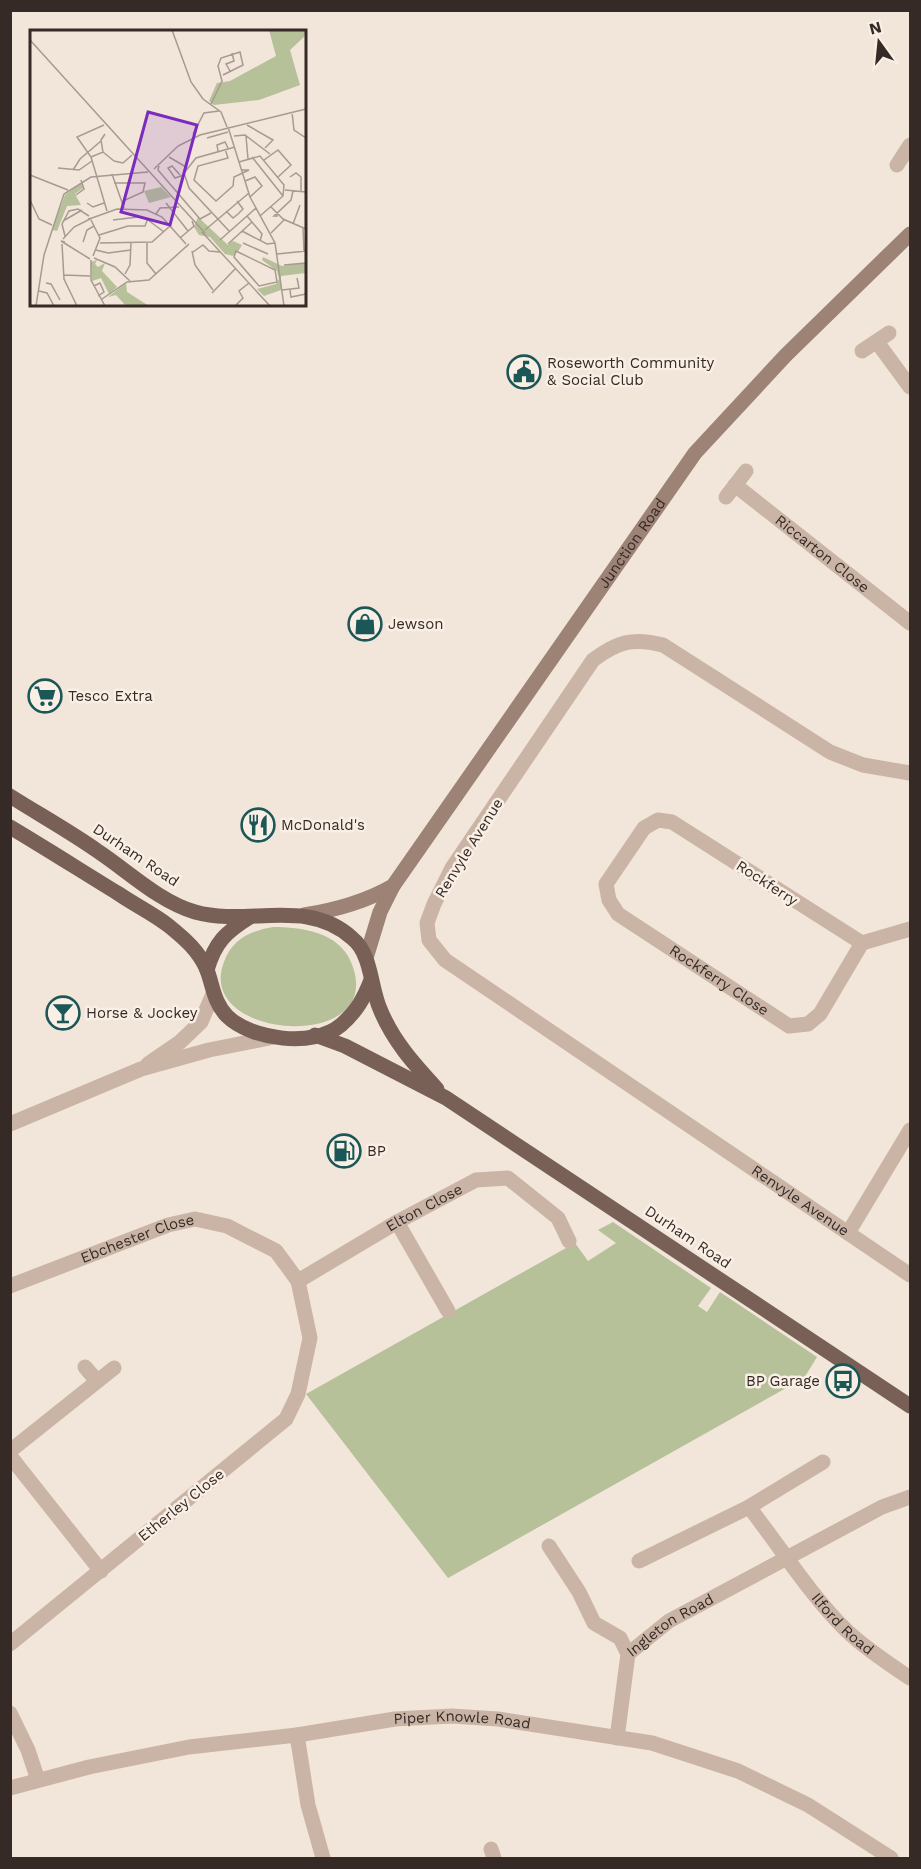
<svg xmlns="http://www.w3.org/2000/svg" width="921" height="1869" font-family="'Work Sans',sans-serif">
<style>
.green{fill:#b6c199}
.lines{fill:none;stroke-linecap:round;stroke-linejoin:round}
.minor{stroke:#cab4a5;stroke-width:15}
.tertiary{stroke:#cab4a5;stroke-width:15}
.secondary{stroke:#9d8276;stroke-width:15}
.primary{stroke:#786057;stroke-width:15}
.labels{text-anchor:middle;stroke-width:5;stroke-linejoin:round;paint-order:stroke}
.poi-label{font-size:15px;fill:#352a26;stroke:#f9efe5;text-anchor:start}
.street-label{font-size:15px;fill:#352a26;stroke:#f9efe5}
.inset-road{fill:none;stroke:#a69a91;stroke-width:1.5}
.view{fill:#7b2cbf;fill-opacity:0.15;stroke:#7b2cbf;stroke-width:3}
.inset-edge{fill:none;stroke:#352a26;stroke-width:3}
</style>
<rect width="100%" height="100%" fill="#f2e5d9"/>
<g class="green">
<path d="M273 927C301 927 339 932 351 962 390 1054 193 1041 224 962 232 939 250 931 273 927Z"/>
<path d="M613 1222 711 1288 698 1306 707 1312 720 1292 817 1357 804 1378 448 1578 306 1394 575 1243 588 1261 616 1243 598 1230Z"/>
</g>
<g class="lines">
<g class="minor">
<path d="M897 165 910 145"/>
<path d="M877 342 910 387"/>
<path d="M862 351 889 333"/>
<path id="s1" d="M735 485 910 623"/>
<path d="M726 497 746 471"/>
<path id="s2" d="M910 773 863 765 830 752 663 645C633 637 617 642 593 660L452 868 434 904 427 923 429 940 445 960 910 1275"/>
<path id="s3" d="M862 943 672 822 658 820 644 828 606 884 609 900 618 914 789 1026 808 1024 820 1014 862 943 910 929"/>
<path d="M397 1222 448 1311"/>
<path d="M848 1233 910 1130"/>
<path id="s4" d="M298 1281 397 1222 476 1180 508 1178 558 1218 569 1241"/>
<path id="s5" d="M10 1286 168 1225 195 1219 227 1226 276 1251 298 1281 310 1338 298 1394 286 1419 10 1644"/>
<path d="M85 1367 97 1381"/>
<path d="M10 1451 114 1368"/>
<path d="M10 1456 101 1571"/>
<path id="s6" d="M749 1507C781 1548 810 1595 847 1631 866 1649 889 1664 910 1678"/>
<path d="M549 1546 579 1592 594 1623 620 1638 628 1654"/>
<path d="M639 1561 749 1507 823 1462"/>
<path d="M10 1713 28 1750 38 1780"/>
<path d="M297 1735 308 1805 323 1858"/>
<path id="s7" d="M617 1738 628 1654 669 1621 882 1507 910 1497"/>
<path id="s8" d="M10 1788 89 1767 189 1747 297 1735 395 1719 452 1716 498 1719 652 1743 738 1771 808 1805 891 1858"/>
<path d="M491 1849 494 1858"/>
</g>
<g class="tertiary">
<path d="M148 1064 180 1042 201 1022 213 994"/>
<path d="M10 1124 141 1069 209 1050 274 1037"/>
</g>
<g class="secondary">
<path d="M304 915C336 910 365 902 393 886"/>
<path id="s9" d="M366 958 380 912 393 886 695 453 786 355 910 234"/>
</g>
<g class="primary">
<path d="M10 796C40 815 71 832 99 852 129 872 160 902 195 912 248 927 307 897 352 938 372 954 370 986 380 1009 393 1041 414 1064 437 1089"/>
<path d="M10 827C47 849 83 872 119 894 135 905 154 914 169 926 185 939 199 951 207 970 213 986 214 1003 227 1016 251 1040 314 1048 341 1025 357 1011 364 998 371 980"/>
<path d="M207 970C215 942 226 932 250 917"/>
<path d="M315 1035 345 1046 446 1098 910 1406"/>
</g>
</g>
<defs>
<symbol id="civic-ring" viewBox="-11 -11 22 22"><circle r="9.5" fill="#f9efe5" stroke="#1b5757" stroke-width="1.5"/><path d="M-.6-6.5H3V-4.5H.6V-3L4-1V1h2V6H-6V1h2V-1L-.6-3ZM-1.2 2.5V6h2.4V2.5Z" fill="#1b5757"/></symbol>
<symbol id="shop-ring" viewBox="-11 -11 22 22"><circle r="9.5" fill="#f9efe5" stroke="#1b5757" stroke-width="1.5"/><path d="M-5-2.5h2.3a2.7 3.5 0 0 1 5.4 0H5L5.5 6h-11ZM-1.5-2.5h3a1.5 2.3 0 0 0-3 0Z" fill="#1b5757"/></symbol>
<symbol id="supermarket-ring" viewBox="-11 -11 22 22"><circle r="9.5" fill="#f9efe5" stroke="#1b5757" stroke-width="1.5"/><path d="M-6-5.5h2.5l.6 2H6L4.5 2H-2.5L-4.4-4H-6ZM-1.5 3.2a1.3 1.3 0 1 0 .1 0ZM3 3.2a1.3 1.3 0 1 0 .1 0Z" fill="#1b5757"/></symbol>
<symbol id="restaurant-ring" viewBox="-11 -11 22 22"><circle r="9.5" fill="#f9efe5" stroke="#1b5757" stroke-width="1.5"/><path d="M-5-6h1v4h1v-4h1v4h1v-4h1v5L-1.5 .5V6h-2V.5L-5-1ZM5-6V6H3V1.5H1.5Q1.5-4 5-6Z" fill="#1b5757"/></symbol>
<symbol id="bar-ring" viewBox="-11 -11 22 22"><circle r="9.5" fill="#f9efe5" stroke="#1b5757" stroke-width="1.5"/><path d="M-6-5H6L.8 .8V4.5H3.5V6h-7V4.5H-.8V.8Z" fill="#1b5757"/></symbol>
<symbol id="fuel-ring" viewBox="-11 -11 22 22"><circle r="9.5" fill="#f9efe5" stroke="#1b5757" stroke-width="1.5"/><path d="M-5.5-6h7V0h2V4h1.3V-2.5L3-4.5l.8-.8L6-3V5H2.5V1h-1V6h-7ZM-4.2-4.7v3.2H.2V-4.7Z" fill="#1b5757"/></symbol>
<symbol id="bus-ring" viewBox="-11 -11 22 22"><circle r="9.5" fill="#f9efe5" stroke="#1b5757" stroke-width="1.5"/><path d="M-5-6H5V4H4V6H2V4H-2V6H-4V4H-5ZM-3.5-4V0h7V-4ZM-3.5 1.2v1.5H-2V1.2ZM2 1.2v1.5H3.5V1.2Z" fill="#1b5757"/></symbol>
</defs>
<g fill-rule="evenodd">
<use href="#civic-ring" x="505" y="353" width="38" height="38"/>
<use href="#shop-ring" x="346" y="605" width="38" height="38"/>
<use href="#supermarket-ring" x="26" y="677" width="38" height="38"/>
<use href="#restaurant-ring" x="239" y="806" width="38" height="38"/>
<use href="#bar-ring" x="44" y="994" width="38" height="38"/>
<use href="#fuel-ring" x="325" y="1132" width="38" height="38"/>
<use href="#bus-ring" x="824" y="1362" width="38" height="38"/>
</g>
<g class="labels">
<g class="poi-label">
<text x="547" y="368">Roseworth Community<tspan x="547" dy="17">&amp; Social Club</tspan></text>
<text x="388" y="629">Jewson</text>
<text x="68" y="701">Tesco Extra</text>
<text x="281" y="830">McDonald's</text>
<text x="86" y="1018">Horse &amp; Jockey</text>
<text x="367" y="1156">BP</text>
<text x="820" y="1386" text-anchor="end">BP Garage</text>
</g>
<g class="street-label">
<text dy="5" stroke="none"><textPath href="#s9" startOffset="495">Junction Road</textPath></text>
<text dy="5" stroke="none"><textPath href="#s1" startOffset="111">Riccarton Close</textPath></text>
<text transform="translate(469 848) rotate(-58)" y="5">Renvyle Avenue</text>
<text transform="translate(136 855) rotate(34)" y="5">Durham Road</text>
<text transform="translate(767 883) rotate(33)" y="5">Rockferry</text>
<text dy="5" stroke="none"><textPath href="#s3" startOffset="477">Rockferry Close</textPath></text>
<text dy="5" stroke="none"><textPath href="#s2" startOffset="1140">Renvyle Avenue</textPath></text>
<text dy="5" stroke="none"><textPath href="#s4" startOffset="146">Elton Close</textPath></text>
<text transform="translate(688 1237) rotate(34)" y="5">Durham Road</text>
<text dy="5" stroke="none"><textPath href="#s5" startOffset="136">Ebchester Close</textPath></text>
<text transform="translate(181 1505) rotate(-39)" y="5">Etherley Close</text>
<text dy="5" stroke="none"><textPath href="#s6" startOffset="150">Ilford Road</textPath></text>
<text dy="5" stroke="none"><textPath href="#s7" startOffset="136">Ingleton Road</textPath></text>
<text dy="5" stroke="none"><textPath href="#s8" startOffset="459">Piper Knowle Road</textPath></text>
</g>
</g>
<g transform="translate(30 30)">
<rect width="276" height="276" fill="#f2e5d9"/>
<path d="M239 0H276V5L260 20 270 55 229 70 184 75 179 71 187 53 200 51 246 26ZM52 152 53 158 45 164 51 175 37 176 27 201 22 200 35 165ZM131 157 141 167 119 173 114 161ZM168 187 198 215 203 211 212 215 209 220 203 226 195 224 180 207 169 205 164 197ZM233 227 252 236 276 233V243L251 246V260L234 266 227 259 246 254 249 249 247 241 232 230ZM67 230 65 234 68 237 75 233 72 241 87 257 79 264 71 248 62 251 61 232ZM96 253 97 262 119 276H96L86 265 78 267Z" fill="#b6c199"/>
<path class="inset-road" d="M142 0 161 52 173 69 191 82 197 97M0 10 175 203M200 41 196 34 204 31 202 23M181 74 192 51 188 36 191 28 210 22 213 35 193 45M262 82 264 100 276 108M74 95 47 107 61 127 77 181M217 95 243 110 235 118M198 97 220 167 245 213 254 276M163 104 174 83 189 81M204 106 215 105 240 124M216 106 218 129M177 108 198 102M195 119 198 128 168 136 164 150 186 171 203 156 204 147 219 140H211M188 121 187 115 195 112 198 118M73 122 71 110 75 104M61 127 73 122 84 131M139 127 156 137M222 127 253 166M234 130 248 120 261 135 248 147M84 131 93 133 102 125M209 132 230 126 254 155 253 166 230 186M129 136 128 140 170 189 181 183M28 138 49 140 62 131M124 139 148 116 170 105 276 79M43 140 50 129 71 111M82 144 94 178M0 145 38 160M150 145 142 136 138 138 145 148 154 145M260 147 266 143 271 147V161M215 151 225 147 232 156 220 167M84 153H115L113 162 93 171M255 160 276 162M46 165 54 159 51 150M0 170 9 189 22 195M57 173 63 177 74 173M136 173 158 201M241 177 253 189 276 199M196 181 203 188 208 184 213 179 207 171M126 184 130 178 149 177M217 186 232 204 230 211M248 186H244L261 170 263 161M62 188 87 179 117 180 132 187 156 214M61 190 70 208 63 226M83 190 108 187M118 190 134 202M33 191 52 180M263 194 270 175M273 198 274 221M175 200 219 163M212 201 237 214 245 213M172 202 240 276M200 202 159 158 154 143 166 128 205 117M241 203 254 190M69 205 98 196H115L118 188M35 206 32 194 39 181 48 179 59 186M150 208 164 196 162 191M33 209 44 197 62 188 58 189M190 210 226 178M35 212 31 211 60 229M53 212 57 200 64 196M117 212V233L126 244M70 213 122 212 140 196M213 213 238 224M32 214 34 249 47 276M198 214 222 192M66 220 78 223 101 220M162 221 165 235 183 260M206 221 245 240 247 252 229 256 204 227ZM163 222 173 215 179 221 190 222M247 224 276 221M64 228 85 237 100 251M61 230V250L75 276M254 235 276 233M95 244 100 235 101 212M34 245 60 246M16 253 21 254 30 270M64 256 70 253 74 262 68 266M252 260 269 258 267 248M260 260 261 267 276 264M9 261 17 263 24 276M182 263 205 239M72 269 97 252 119 250 159 214 156 217M206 275 213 268 209 261 219 253M6 276 14 225 34 164 61 147 118 142"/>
<path class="view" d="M118 82 167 95 140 195 91 182Z"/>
<rect width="276" height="276" class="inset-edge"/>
</g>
<rect width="921" height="1869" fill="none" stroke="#352a26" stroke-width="24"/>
<g transform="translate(879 42) rotate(345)" stroke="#f9efe5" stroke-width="4.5" paint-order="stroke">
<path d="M0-4.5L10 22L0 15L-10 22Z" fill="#352a26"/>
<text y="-9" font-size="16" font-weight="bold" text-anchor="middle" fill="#352a26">N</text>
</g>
</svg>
